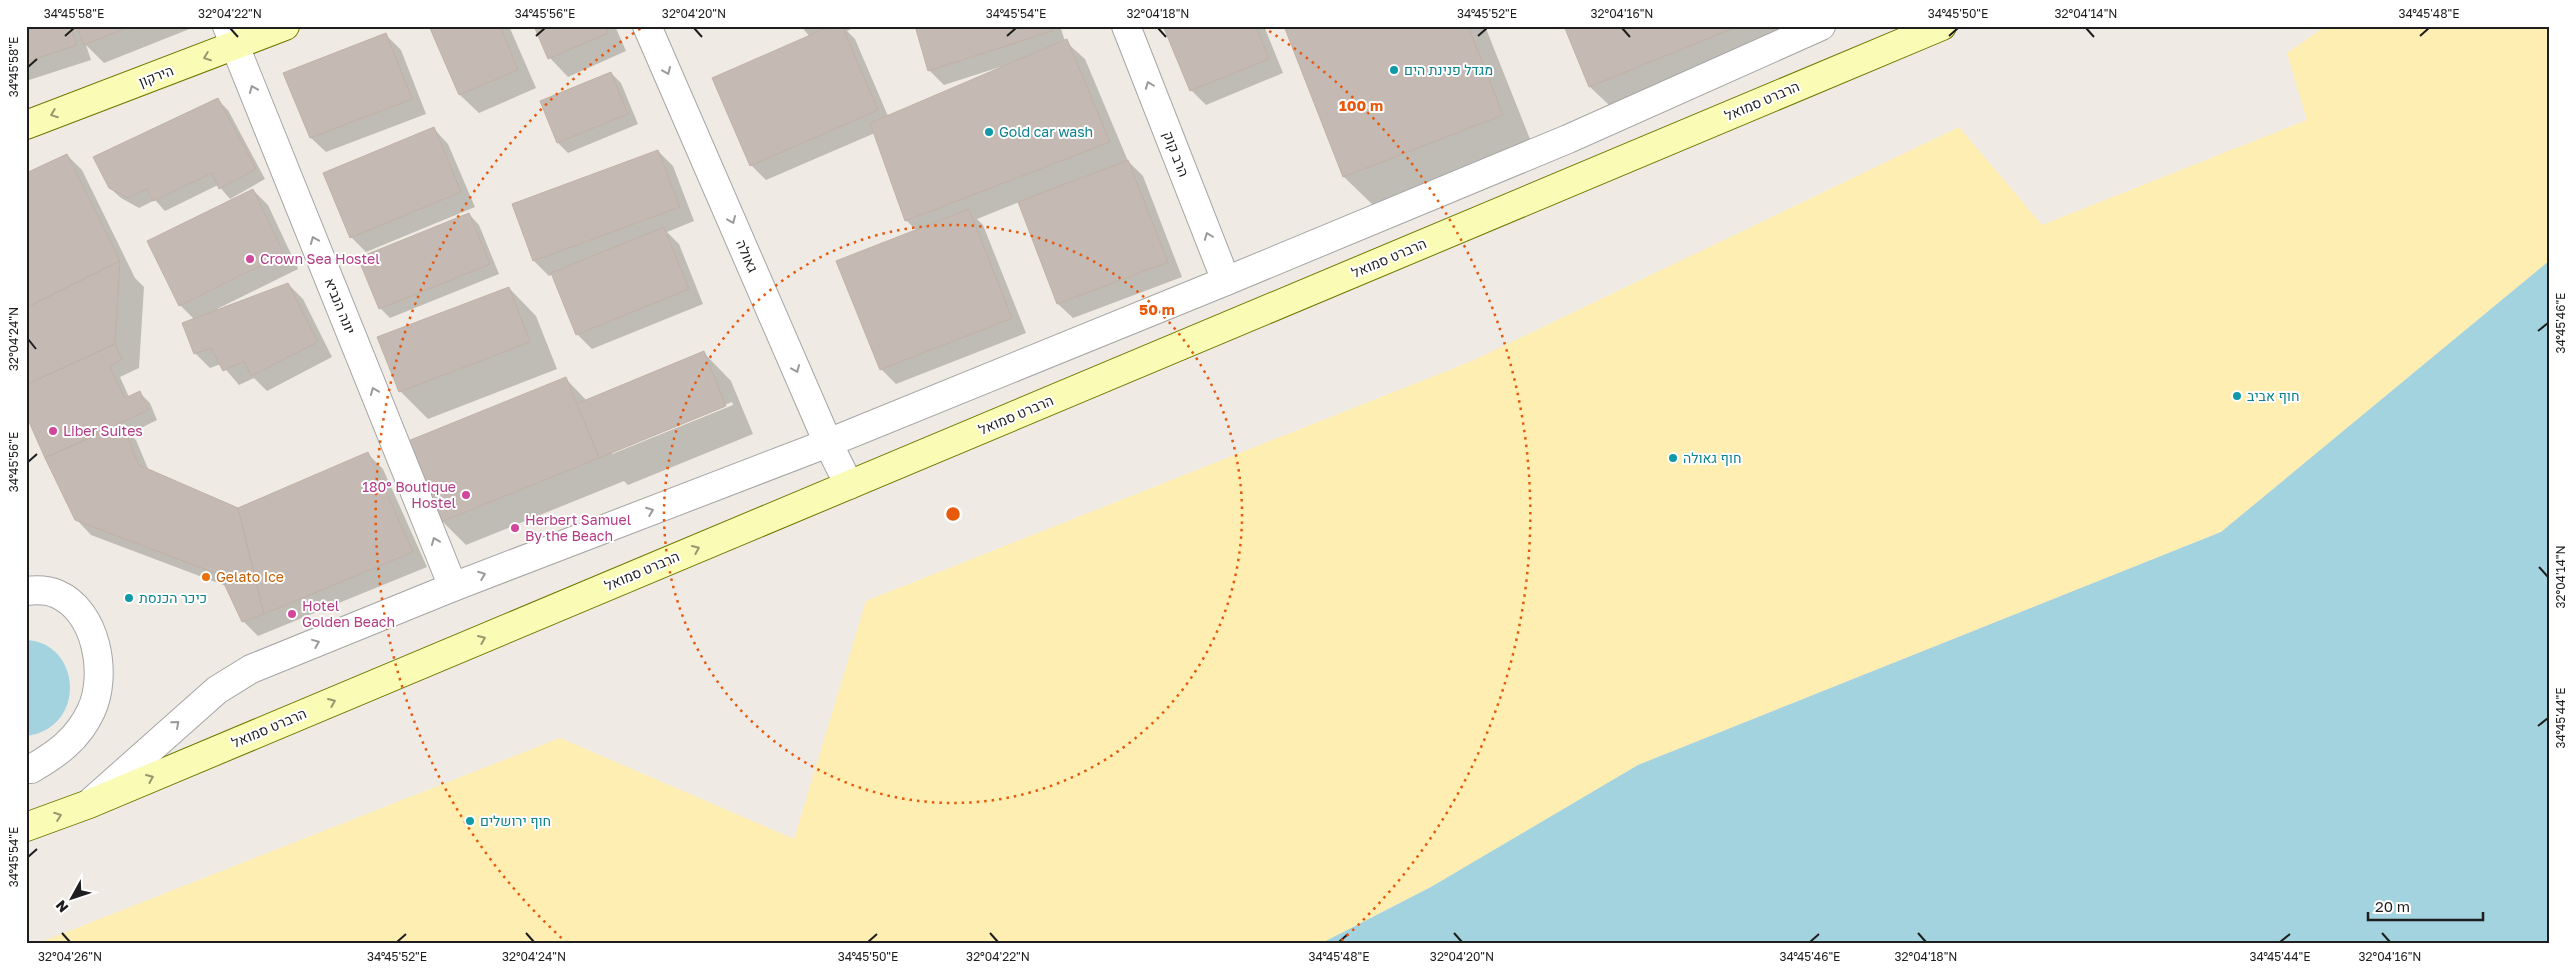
<svg xmlns="http://www.w3.org/2000/svg" width="2575" height="970" font-family="'Golos Text',Heebo,sans-serif">
<style>
.sand{fill:#ffeeb2}
.water{fill:#a2d3df}
.shadow{fill:#0003;fill-rule:evenodd}
.building{fill:#c4bab3;stroke:#c2b1a5}
.lines{fill:none;stroke-linecap:round;stroke-linejoin:round}
.pedestrian-casing{stroke:#a5a5a5;stroke-width:30}
.minor-casing{stroke:#a5a5a5;stroke-width:30}
.secondary-casing{stroke:#6f7901;stroke-width:30}
.pedestrian{stroke:#fff;stroke-width:28}
.minor{stroke:#fff;stroke-width:28}
.secondary{stroke:#fafcb6;stroke-width:28}
.oneway{stroke:#979872}
.oneway2{stroke:#9a9a9a}
.ticks{fill:none;stroke:#1e1e1e;stroke-width:2}
.ring{fill:none;stroke:#e8590c;stroke-width:2.5;stroke-dasharray:2.5 5}
.culture-dot{fill:#0f9aa8;stroke:#fff;stroke-width:2}
.hotel-dot{fill:#d1479c;stroke:#fff;stroke-width:2}
.food-dot{fill:#e8710a;stroke:#fff;stroke-width:2}
.labels{text-anchor:middle;stroke-width:4;stroke-linejoin:round;paint-order:stroke}
.culture-label{font-size:14px;fill:#0d838f;stroke:#fff;text-anchor:start}
.street-label{font-size:14px;fill:#1e1e1e;stroke:#fff}
.hotel-label{font-size:14px;fill:#b23c85;stroke:#fff;text-anchor:start}
.food-label{font-size:14px;fill:#c56008;stroke:#fff;text-anchor:start}
.centre{fill:#e8590c;stroke:#fff;stroke-width:2.5}
.ring-label{font-size:15px;text-anchor:middle;font-weight:bold;fill:#e8590c;stroke:#fff;stroke-width:4;stroke-linejoin:round;paint-order:stroke}
.neatline{fill:none;stroke:#1e1e1e;stroke-width:2}
.ticks-label{font-size:12px;text-anchor:middle;fill:#1e1e1e}
</style>
<rect width="100%" height="100%" fill="#efebe4"/>
<path class="sand" d="M2326 26H2549V261L2221 532 1638 765 1431 887 1320 944H36L560 738 794 839 866 601 1472 361 1959 127 2042 225 2307 120 2287 53Z"/>
<g class="water">
<path d="M2549 261V944H1320L1431 887 1638 765 2221 532Z"/>
<path d="M26 640C81 642 88 728 26 736Z"/>
</g>
<g class="shadow">
<path d="M26 26H197L104 63 86 45 91 60 26 81Z"/>
<path d="M430 26H509L536 88 479 113 460 95Z"/>
<path d="M536 26H615L626 51 568 77 550 58Z"/>
<path d="M801 26H857L847 31 855 39 888 116 1001 69 1000 67 944 85 929 70 917 26H1060L1065 41 1085 59 1128 161 1143 176 1182 277 1073 318 1058 304 1019 202 977 219 983 225 1026 333 896 384 881 369 917 231 906 220 875 133 766 180 751 165 810 37Z"/>
<path d="M1165 26H1264L1283 73 1206 105 1191 90Z"/>
<path d="M1285 26H1485L1532 144 1374 206 1344 177Z"/>
<path d="M1565 26H1803L1609 105 1590 87Z"/>
<path d="M386 35 401 50 426 114 326 152 311 138Z"/>
<path d="M611 73 621 83 638 124 568 153 558 143 541 102Z"/>
<path d="M218 100 228 110 265 179 230 199 218 185 165 211 155 200 139 208 121 198 110 188Z"/>
<path d="M434 129 448 144 475 207 366 252 351 237Z"/>
<path d="M658 151 673 166 694 221 667 232 679 244 703 304 592 349 577 334 553 274 549 276 534 261 513 205Z"/>
<path d="M67 155 82 170 135 278 144 287 139 368 120 377 129 397 140 393 150 403 157 420 129 434 136 440 149 471 238 509 368 454 383 469 427 567 258 636 243 621 226 586 91 535 76 519 26 412Z"/>
<path d="M253 190 268 205 298 269 217 309 218 311 288 284 303 299 332 357 267 391 254 378 239 385 221 364 210 368 195 353V320L180 305Z"/>
<path d="M469 214 479 225 499 274 390 318 380 308Z"/>
<path d="M509 288 536 316 557 369 428 419 400 391Z"/>
<path d="M704 353 731 381 753 434 628 485 624 481 466 545 442 521 566 379 587 401ZM732 402 733 405 612 454V451Z"/>
</g>
<g class="building">
<path d="M26 26H70L77 45 26 62Z"/>
<path d="M77 26H132L84 45Z"/>
<path d="M429 26H500L518 70 459 95Z"/>
<path d="M534 26H606L608 33 548 59Z"/>
<path d="M831 26H842L878 110 750 166 712 78Z"/>
<path d="M915 26H1051L1052 31 928 71Z"/>
<path d="M1163 26H1256L1269 59 1190 91Z"/>
<path d="M1284 26H1468L1503 115 1343 177Z"/>
<path d="M1564 26H1739L1589 87Z"/>
<path d="M386 33 412 99 310 138 283 73Z"/>
<path d="M1067 39 1110 142 905 221 870 123Z"/>
<path d="M611 72 628 114 557 143 540 101Z"/>
<path d="M218 98 256 169 219 189 212 173 153 201 147 189 128 198 109 188 93 157Z"/>
<path d="M434 127 461 192 350 238 323 173Z"/>
<path d="M658 150 680 207 533 261 512 204Z"/>
<path d="M67 154 120 261 26 308V173Z"/>
<path d="M1128 160 1168 262 1057 304 1018 202Z"/>
<path d="M253 189 284 254 179 306 147 241Z"/>
<path d="M969 209 1012 318 880 370 836 261Z"/>
<path d="M469 213 490 264 379 309 358 258Z"/>
<path d="M664 227 689 289 576 335 551 273Z"/>
<path d="M120 261 115 344 26 385V308Z"/>
<path d="M288 283 318 342 251 376 244 361 223 371 211 348 194 354 182 323Z"/>
<path d="M509 287 530 342 399 392 377 337Z"/>
<path d="M115 344 122 359 110 367 125 398 140 391 148 410 45 458 26 415V385Z"/>
<path d="M704 351 726 406 599 458 576 404Z"/>
<path d="M566 377 599 458 441 522 408 441Z"/>
<path d="M122 424 139 465 238 508 264 614 242 622 220 575 75 520 45 458Z"/>
<path d="M368 452 413 552 264 614 238 508Z"/>
</g>
<g class="lines">
<defs>
<path id="pedestrian" d="M26 591C35 590 48 590 57 594 97 611 108 675 91 711 78 739 57 754 31 769H26"/>
<g id="minor">
<path d="M227 26 453 587"/>
<path d="M647 26 828 443 849 485"/>
<path d="M1126 26 1226 281"/>
<path d="M92 801 217 690 251 669 453 587 828 443 1226 281 1568 139 1821 26"/>
</g>
<g id="secondary">
<path d="M26 125 285 26"/>
<path d="M26 827 89 804 1942 26"/>
</g>
</defs>
<use href="#pedestrian" class="pedestrian-casing"/>
<use href="#minor" class="minor-casing"/>
<use href="#secondary" class="secondary-casing"/>
<use href="#pedestrian" class="pedestrian"/>
<use href="#minor" class="minor"/>
<use href="#secondary" class="secondary"/>
</g>
<defs><path id="oneway-chevron" d="M-2-3.5L2.5 0L-2 3.5" fill="none" stroke-width="1.6" stroke-linecap="round" stroke-linejoin="round" transform="scale(1.25)"/></defs>
<g class="oneway">
<use href="#oneway-chevron" transform="translate(207 57) rotate(159)"/>
<use href="#oneway-chevron" transform="translate(54 114) rotate(159)"/>
<use href="#oneway-chevron" transform="translate(696 549) rotate(-23)"/>
<use href="#oneway-chevron" transform="translate(482 639) rotate(-23)"/>
<use href="#oneway-chevron" transform="translate(332 702) rotate(-23)"/>
<use href="#oneway-chevron" transform="translate(150 778) rotate(-23)"/>
<use href="#oneway-chevron" transform="translate(58 816) rotate(-20)"/>
</g>
<g class="oneway2">
<use href="#oneway-chevron" transform="translate(667 71) rotate(67)"/>
<use href="#oneway-chevron" transform="translate(1149 85) rotate(-111)"/>
<use href="#oneway-chevron" transform="translate(253 89) rotate(-112)"/>
<use href="#oneway-chevron" transform="translate(732 220) rotate(67)"/>
<use href="#oneway-chevron" transform="translate(1208 236) rotate(-111)"/>
<use href="#oneway-chevron" transform="translate(314 240) rotate(-112)"/>
<use href="#oneway-chevron" transform="translate(796 369) rotate(67)"/>
<use href="#oneway-chevron" transform="translate(374 391) rotate(-112)"/>
<use href="#oneway-chevron" transform="translate(650 511) rotate(-21)"/>
<use href="#oneway-chevron" transform="translate(435 541) rotate(-112)"/>
<use href="#oneway-chevron" transform="translate(482 575) rotate(-21)"/>
<use href="#oneway-chevron" transform="translate(316 643) rotate(-22)"/>
<use href="#oneway-chevron" transform="translate(176 724) rotate(-41)"/>
</g>
<path class="ticks" d="M230 28 238 37M694 28 702 37M1158 28 1166 37M1622 28 1630 37M2086 28 2094 37M65 36 74 28M536 36 545 28M1007 36 1016 28M1478 36 1487 28M1949 36 1958 28M2420 36 2429 28M28 67 37 59M2538 331 2548 323M28 339 36 349M28 462 37 454M2539 567 2548 577M2538 726 2548 718M28 857 37 849M62 933 70 942M526 933 534 942M990 933 998 942M1454 933 1462 942M1918 933 1926 942M2382 933 2390 942M397 942 406 934M868 942 877 934M1339 942 1348 934M1810 942 1819 934M2280 942 2290 934"/>
<g class="ring">
<circle cx="953" cy="514" r="289"/>
<path d="M567 943A577 577 0 0 1 643 27M1263 27A577 577 0 0 1 1339 943"/>
</g>
<g class="culture-dot">
<circle cx="1394" cy="70" r="5"/>
<circle cx="989" cy="132" r="5"/>
<circle cx="2237" cy="396" r="5"/>
<circle cx="1673" cy="458" r="5"/>
<circle cx="129" cy="598" r="5"/>
<circle cx="470" cy="821" r="5"/>
</g>
<g class="hotel-dot">
<circle cx="250" cy="259" r="5"/>
<circle cx="53" cy="431" r="5"/>
<circle cx="466" cy="495" r="5"/>
<circle cx="515" cy="528" r="5"/>
<circle cx="292" cy="614" r="5"/>
</g>
<circle class="food-dot" cx="206" cy="577" r="5"/>
<g class="labels">
<g class="culture-label">
<text x="1404" y="75">מגדל פנינת הים</text>
<text x="999" y="137">Gold car wash</text>
<text x="2247" y="401">חוף אביב</text>
<text x="1683" y="463">חוף גאולה</text>
<text x="139" y="603">כיכר הכנסת</text>
<text x="480" y="826">חוף ירושלים</text>
</g>
<g class="street-label">
<text transform="translate(156 76) rotate(-21)" y="5">הירקון</text>
<text transform="translate(1762 101) rotate(-23)" y="5">הרברט סמואל</text>
<text transform="translate(1176 154) rotate(69)" y="5">הרב קוק</text>
<text transform="translate(747 256) rotate(67)" y="5">גאולה</text>
<text transform="translate(1389 258) rotate(-23)" y="5">הרברט סמואל</text>
<text transform="translate(340 306) rotate(68)" y="5">יונה הנביא</text>
<text transform="translate(1016 415) rotate(-23)" y="5">הרברט סמואל</text>
<text transform="translate(642 571) rotate(-23)" y="5">הרברט סמואל</text>
<text transform="translate(269 728) rotate(-23)" y="5">הרברט סמואל</text>
</g>
<g class="hotel-label">
<text x="260" y="264">Crown Sea Hostel</text>
<text x="63" y="436">Liber Suites</text>
<text x="456" y="492" text-anchor="end">180° Boutique<tspan x="456" dy="16">Hostel</tspan></text>
<text x="525" y="525">Herbert Samuel<tspan x="525" dy="16">By the Beach</tspan></text>
<text x="302" y="611">Hotel<tspan x="302" dy="16">Golden Beach</tspan></text>
</g>
<g class="food-label">
<text x="216" y="582">Gelato Ice</text>
</g>
</g>
<circle cx="953" cy="514" r="8" class="centre"/>
<g class="ring-label">
<text x="1361" y="111">100 m</text>
<text x="1157" y="315">50 m</text>
</g>
<rect width="2575" height="970" fill="none" stroke="#ffffff" stroke-width="55"/>
<g transform="translate(72 898) rotate(230)" stroke="#ffffff" stroke-width="4" paint-order="stroke">
<path d="M0-4L9 19L0 12L-9 19Z" fill="#1e1e1e"/>
<text y="-8" font-size="14" font-weight="bold" text-anchor="middle" fill="#1e1e1e">N</text>
</g>
<path d="M2368 912v8h115v-8" fill="none" stroke="#1e1e1e" stroke-width="2.5"/>
<text x="2375" y="912" font-size="15" fill="#1e1e1e" stroke="#ffffff" stroke-width="4" paint-order="stroke">20 m</text>
<rect x="28" y="28" width="2520" height="914" class="neatline"/>
<g class="ticks-label">
<text x="74" y="18">34°45'58"E</text>
<text x="230" y="18">32°04'22"N</text>
<text x="545" y="18">34°45'56"E</text>
<text x="694" y="18">32°04'20"N</text>
<text x="1016" y="18">34°45'54"E</text>
<text x="1158" y="18">32°04'18"N</text>
<text x="1487" y="18">34°45'52"E</text>
<text x="1622" y="18">32°04'16"N</text>
<text x="1958" y="18">34°45'50"E</text>
<text x="2086" y="18">32°04'14"N</text>
<text x="2429" y="18">34°45'48"E</text>
<text transform="translate(14 67) rotate(-90)" y="4">34°45'58"E</text>
<text transform="translate(2561 323) rotate(-90)" y="4">34°45'46"E</text>
<text transform="translate(14 339) rotate(-90)" y="4">32°04'24"N</text>
<text transform="translate(14 462) rotate(-90)" y="4">34°45'56"E</text>
<text transform="translate(2561 577) rotate(-90)" y="4">32°04'14"N</text>
<text transform="translate(2561 718) rotate(-90)" y="4">34°45'44"E</text>
<text transform="translate(14 857) rotate(-90)" y="4">34°45'54"E</text>
<text x="70" y="961">32°04'26"N</text>
<text x="397" y="961">34°45'52"E</text>
<text x="534" y="961">32°04'24"N</text>
<text x="868" y="961">34°45'50"E</text>
<text x="998" y="961">32°04'22"N</text>
<text x="1339" y="961">34°45'48"E</text>
<text x="1462" y="961">32°04'20"N</text>
<text x="1810" y="961">34°45'46"E</text>
<text x="1926" y="961">32°04'18"N</text>
<text x="2280" y="961">34°45'44"E</text>
<text x="2390" y="961">32°04'16"N</text>
</g>
</svg>
